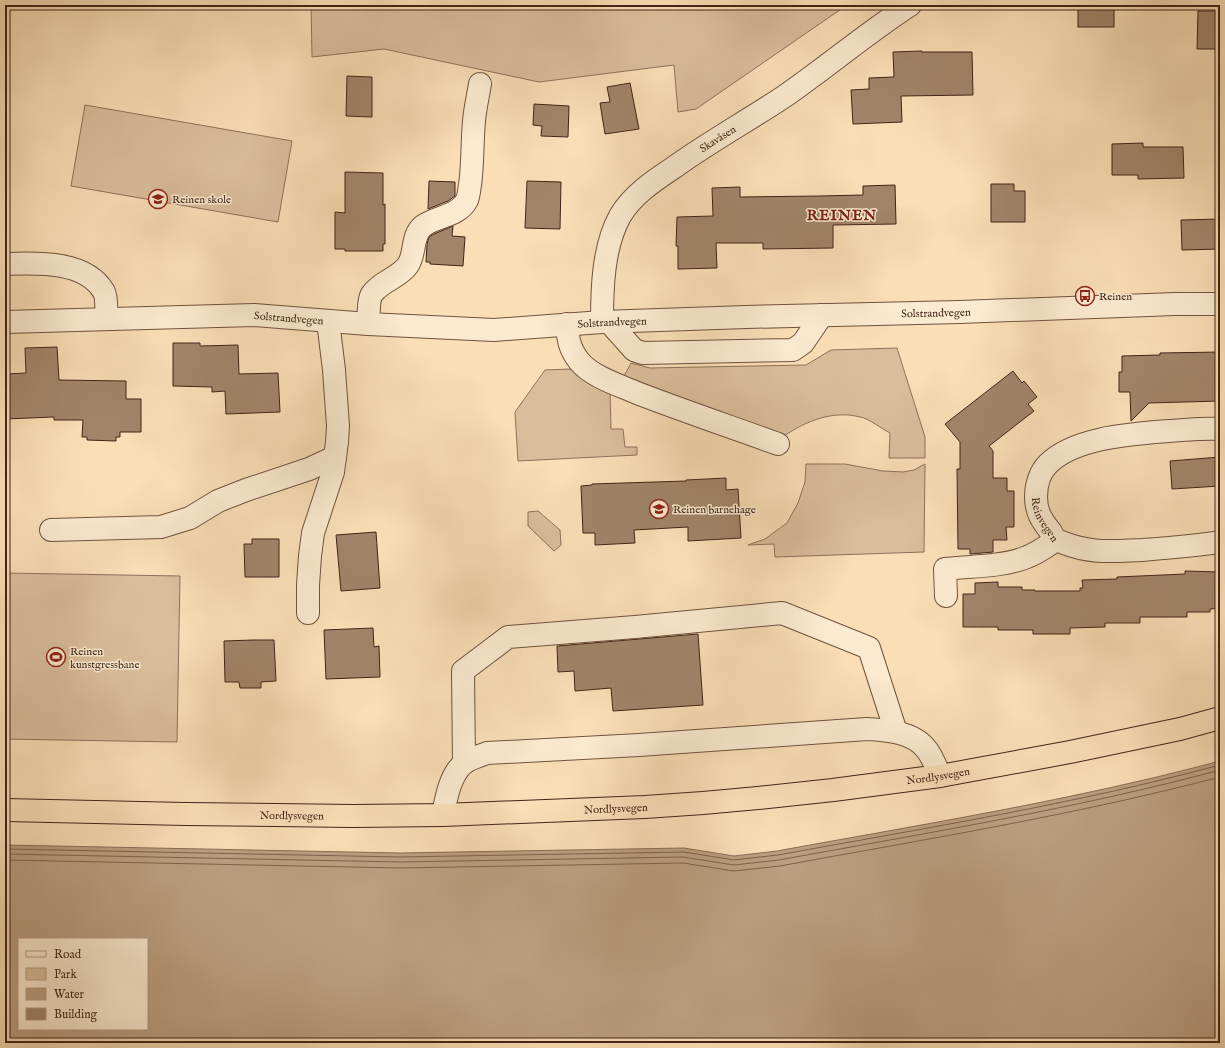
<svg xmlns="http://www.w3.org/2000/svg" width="1225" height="1048" font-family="'IM FELL English',serif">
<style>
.green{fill:#dabe9b;stroke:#8e7159}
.water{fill:#ba9f80;stroke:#8a6e56;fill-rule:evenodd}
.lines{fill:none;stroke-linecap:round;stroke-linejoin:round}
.shore{stroke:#7e624c;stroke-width:1}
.building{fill:#a1856a;stroke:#412417}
.minor-casing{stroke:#6f523f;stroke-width:24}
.highway-casing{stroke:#412417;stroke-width:24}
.minor{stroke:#fbead0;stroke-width:22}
.highway{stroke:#f9deb6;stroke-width:22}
.labels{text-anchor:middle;stroke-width:3;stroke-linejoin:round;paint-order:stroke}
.street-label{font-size:11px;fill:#412417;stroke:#fbead0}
.poi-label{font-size:11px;fill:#412417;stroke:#fbead0;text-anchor:start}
.district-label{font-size:15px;font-weight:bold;letter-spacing:1px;fill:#7a1f14;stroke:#fbead0}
</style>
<rect width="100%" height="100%" fill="#f9deb6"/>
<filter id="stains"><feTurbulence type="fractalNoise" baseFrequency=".005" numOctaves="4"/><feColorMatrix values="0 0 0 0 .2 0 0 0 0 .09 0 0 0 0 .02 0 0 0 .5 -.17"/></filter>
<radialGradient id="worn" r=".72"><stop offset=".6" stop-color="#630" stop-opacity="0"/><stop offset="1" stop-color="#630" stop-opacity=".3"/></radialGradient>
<g class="green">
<path d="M311 5H847L696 109 678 112 674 65 539 82 384 49 312 57Z"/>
<path d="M85 105 292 141 278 222 71 186Z"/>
<path d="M897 348 925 437V458H889L890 433C882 429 868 418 860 417 833 410 806 421 784 436L624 376 631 363 650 368 806 365 831 350Z"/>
<path d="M570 369 610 391 611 429H623L625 447H637V455L518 461 515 412 545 370Z"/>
<path d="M806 464H845L883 471 903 472 914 470 925 464 924 552 775 557 774 544 748 545 765 539 787 523 798 503 805 482Z"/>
<path d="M538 511 560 530 561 545 554 551 528 526V512Z"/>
<path d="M5 573 180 576 177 742 5 739Z"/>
</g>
<path class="water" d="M1220 761V1043H5V845L400 853 684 848 734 856 777 851C925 824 1074 800 1220 761ZM19 939H147V1029H19Z"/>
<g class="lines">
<g class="shore">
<path d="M5 849 400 857 684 852 734 860 778 855C926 828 1075 804 1220 765"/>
<path d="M5 854 400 862 683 857 734 865 779 860C926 833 1075 809 1220 770"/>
<path d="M5 860 400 868 683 863 734 871 780 866C927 839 1075 815 1220 777"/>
</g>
</g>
<g class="building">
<rect x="1078" y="5" width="36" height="22"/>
<path d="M1198 11H1220V49H1197Z"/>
<path d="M922 51V52H972L973 95 901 96 902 122 853 124 851 90 869 89V78L894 77 893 52Z"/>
<path d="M347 76 372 77V117L346 116Z"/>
<path d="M630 83 639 129 605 134 600 103 610 102 607 87Z"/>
<path d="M534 104 569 106 568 137 541 136 542 126 533 125Z"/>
<path d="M1143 143V147H1183L1184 178 1138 179V175H1112V144Z"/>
<path d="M345 172 383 173V205L385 204V244H383V251H345V249H335V212L345 213Z"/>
<path d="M429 181 455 182V196L448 201 428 209Z"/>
<path d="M527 181 561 182 560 229 525 228Z"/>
<path d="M991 184H1014V191H1025V222H991Z"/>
<path d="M895 185 896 224 833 225V248L763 249V243H716L717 268 678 269V246H676L677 217 713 216 712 188 740 187V197L819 196 863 195V186Z"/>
<path d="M1220 219V249L1182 250 1181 220Z"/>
<path d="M453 226 452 236 465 237 463 266 430 264V262H426L427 244 429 237 434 234Z"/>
<path d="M173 343H200V346L238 345 239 374 278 373 280 412 226 414 225 391 212 392V387L173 386Z"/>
<path d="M57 347 59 380 126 381V399H141V432H120V437H116V441L87 440V437H82L83 420H54V417L5 419V374L26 373 25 348Z"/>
<path d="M1220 352V401L1149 403 1131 421 1130 392H1119V372H1122V356L1160 355V353Z"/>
<path d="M1013 371 1022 383 1024 381 1037 397 1028 404 1034 411 989 446 993 451V478H1007V491H1014V527H1006L1007 540H993V552L970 554V549H958L957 469H960V442L945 424Z"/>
<path d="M1220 457V486L1172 489 1170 461Z"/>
<path d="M726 478V490L738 489 741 538 688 541V527L634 530 635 543 595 545V533H583L581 486 592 485V484L686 481V480Z"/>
<path d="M376 532 380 588 341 591 336 535Z"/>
<path d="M252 539H279V577H245L244 544H252Z"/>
<path d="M1185 571 1220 572V608L1210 609V612H1187V617H1140V623H1105V627L1070 628V634H1033V630H998V627H963V594H975V583L998 582V587H1022V590H1035V591H1080V588H1083L1082 580 1117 579V577L1185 574Z"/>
<path d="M373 628 374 647 379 646 380 677 326 679 324 630Z"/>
<path d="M698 634 703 705 613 711 611 688 575 691 574 671 558 672 557 646Z"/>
<path d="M253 640H274L276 681 261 682V688H240L239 682H225L224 641Z"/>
</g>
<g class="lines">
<defs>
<g id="minor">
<path d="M5 264C36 263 86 260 104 292 107 297 106 312 107 319"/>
<path id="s1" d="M5 322 254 315 368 324 494 330 602 322 746 317 960 312 1175 304H1220"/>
<path id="s2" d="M602 322C602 288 603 247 620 216 633 194 655 180 676 166 711 141 749 120 785 96 828 66 867 33 910 5"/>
<path d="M609 322 634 350 643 353 793 350 803 343 822 315"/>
<path d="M368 324C369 316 368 300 372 294 381 281 399 278 408 265 416 253 411 236 423 226 437 216 459 216 467 200 469 195 469 190 470 185 473 164 472 142 474 121 475 109 478 96 480 84"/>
<path d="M567 324C568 339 569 348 579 361 592 377 619 385 637 393 684 411 731 427 778 444"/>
<path id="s3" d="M1220 429C1203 428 1186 430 1169 431 1133 434 1075 437 1048 464 1040 472 1036 485 1036 497 1036 512 1042 521 1051 532 1052 534 1054 538 1056 540 1058 541 1062 542 1064 543 1092 554 1113 551 1142 550 1168 548 1194 546 1220 542"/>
<path d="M51 530 161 527 190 518 218 501 246 490 309 469 335 457"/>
<path d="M946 596 945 569C971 566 1003 567 1027 557 1038 553 1047 546 1056 540"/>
<path d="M308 613V585L310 556 313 533 333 472 337 442 338 426 334 370 328 321"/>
<path d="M464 763 463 671 508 637 635 627 782 613 869 648 896 732"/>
<path d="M443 815C446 798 450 775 464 763 471 758 480 756 487 753L639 745 867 729C887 730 914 732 927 750 933 758 936 767 940 776"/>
</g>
<g id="highway">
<path id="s4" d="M5 810 185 814 354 816 443 815 645 807 703 803 758 798 833 790 940 776 1070 752 1180 729 1220 718"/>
</g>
</defs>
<use href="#minor" class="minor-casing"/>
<use href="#highway" class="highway-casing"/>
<use href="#minor" class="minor"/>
<use href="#highway" class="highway"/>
</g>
<defs>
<symbol id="school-ring" viewBox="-11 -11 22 22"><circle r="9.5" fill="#fbead0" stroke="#8f2418" stroke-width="1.5"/><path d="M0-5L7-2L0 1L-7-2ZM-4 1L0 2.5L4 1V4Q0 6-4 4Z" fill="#8f2418"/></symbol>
<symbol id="bus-ring" viewBox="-11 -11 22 22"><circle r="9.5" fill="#fbead0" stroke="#8f2418" stroke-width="1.5"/><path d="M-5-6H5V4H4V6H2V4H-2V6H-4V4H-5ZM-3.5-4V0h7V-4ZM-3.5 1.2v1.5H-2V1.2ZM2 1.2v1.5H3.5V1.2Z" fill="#8f2418"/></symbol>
<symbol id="stadium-ring" viewBox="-11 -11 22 22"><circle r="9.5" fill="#fbead0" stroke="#8f2418" stroke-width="1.5"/><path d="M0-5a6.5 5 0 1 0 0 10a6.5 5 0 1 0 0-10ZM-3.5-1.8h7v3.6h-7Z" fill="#8f2418"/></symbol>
</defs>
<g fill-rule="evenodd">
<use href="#school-ring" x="147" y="188" width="22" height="22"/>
<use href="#bus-ring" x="1074" y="285" width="22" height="22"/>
<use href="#school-ring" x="648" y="498" width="22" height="22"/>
<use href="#stadium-ring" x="45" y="646" width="22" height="22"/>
</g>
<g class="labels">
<g class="street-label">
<text dy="4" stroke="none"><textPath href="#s2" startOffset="234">Skavåsen</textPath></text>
<text dy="4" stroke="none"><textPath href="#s1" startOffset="932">Solstrandvegen</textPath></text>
<text dy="4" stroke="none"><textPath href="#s1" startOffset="284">Solstrandvegen</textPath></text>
<text dy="4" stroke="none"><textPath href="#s1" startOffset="608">Solstrandvegen</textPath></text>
<text dy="4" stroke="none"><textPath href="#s3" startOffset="239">Reinvegen</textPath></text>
<text dy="4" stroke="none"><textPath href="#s4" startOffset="935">Nordlysvegen</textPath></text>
<text dy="4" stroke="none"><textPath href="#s4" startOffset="611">Nordlysvegen</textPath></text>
<text dy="4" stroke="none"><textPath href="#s4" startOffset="287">Nordlysvegen</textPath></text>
</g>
<g class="poi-label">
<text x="172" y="203">Reinen skole</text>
<text x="1099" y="300">Reinen</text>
<text x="673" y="513">Reinen barnehage</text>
<text x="70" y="655">Reinen<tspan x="70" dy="13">kunstgressbane</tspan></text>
</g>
<g class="district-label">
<text x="842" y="220">REINEN</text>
</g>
</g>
<rect width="1225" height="1048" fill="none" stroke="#f9deb6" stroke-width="20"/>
<rect x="6" y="6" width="1213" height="1036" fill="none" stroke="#412417" stroke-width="2"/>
<rect x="10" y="10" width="1205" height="1028" fill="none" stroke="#412417"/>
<rect x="18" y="938" width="130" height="92" fill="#fbead0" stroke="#b19b86"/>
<rect x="26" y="951" width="20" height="6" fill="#fbead0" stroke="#b19b86"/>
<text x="54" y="958" font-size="12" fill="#412417">Road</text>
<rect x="26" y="968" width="20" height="12" fill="#dabe9b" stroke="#b19b86"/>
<text x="54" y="978" font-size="12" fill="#412417">Park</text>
<rect x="26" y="988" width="20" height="12" fill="#ba9f80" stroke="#b19b86"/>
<text x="54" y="998" font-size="12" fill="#412417">Water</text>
<rect x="26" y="1008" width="20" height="12" fill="#a1856a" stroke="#b19b86"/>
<text x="54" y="1018" font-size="12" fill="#412417">Building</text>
<rect width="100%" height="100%" filter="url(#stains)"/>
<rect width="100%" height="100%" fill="url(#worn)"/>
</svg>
